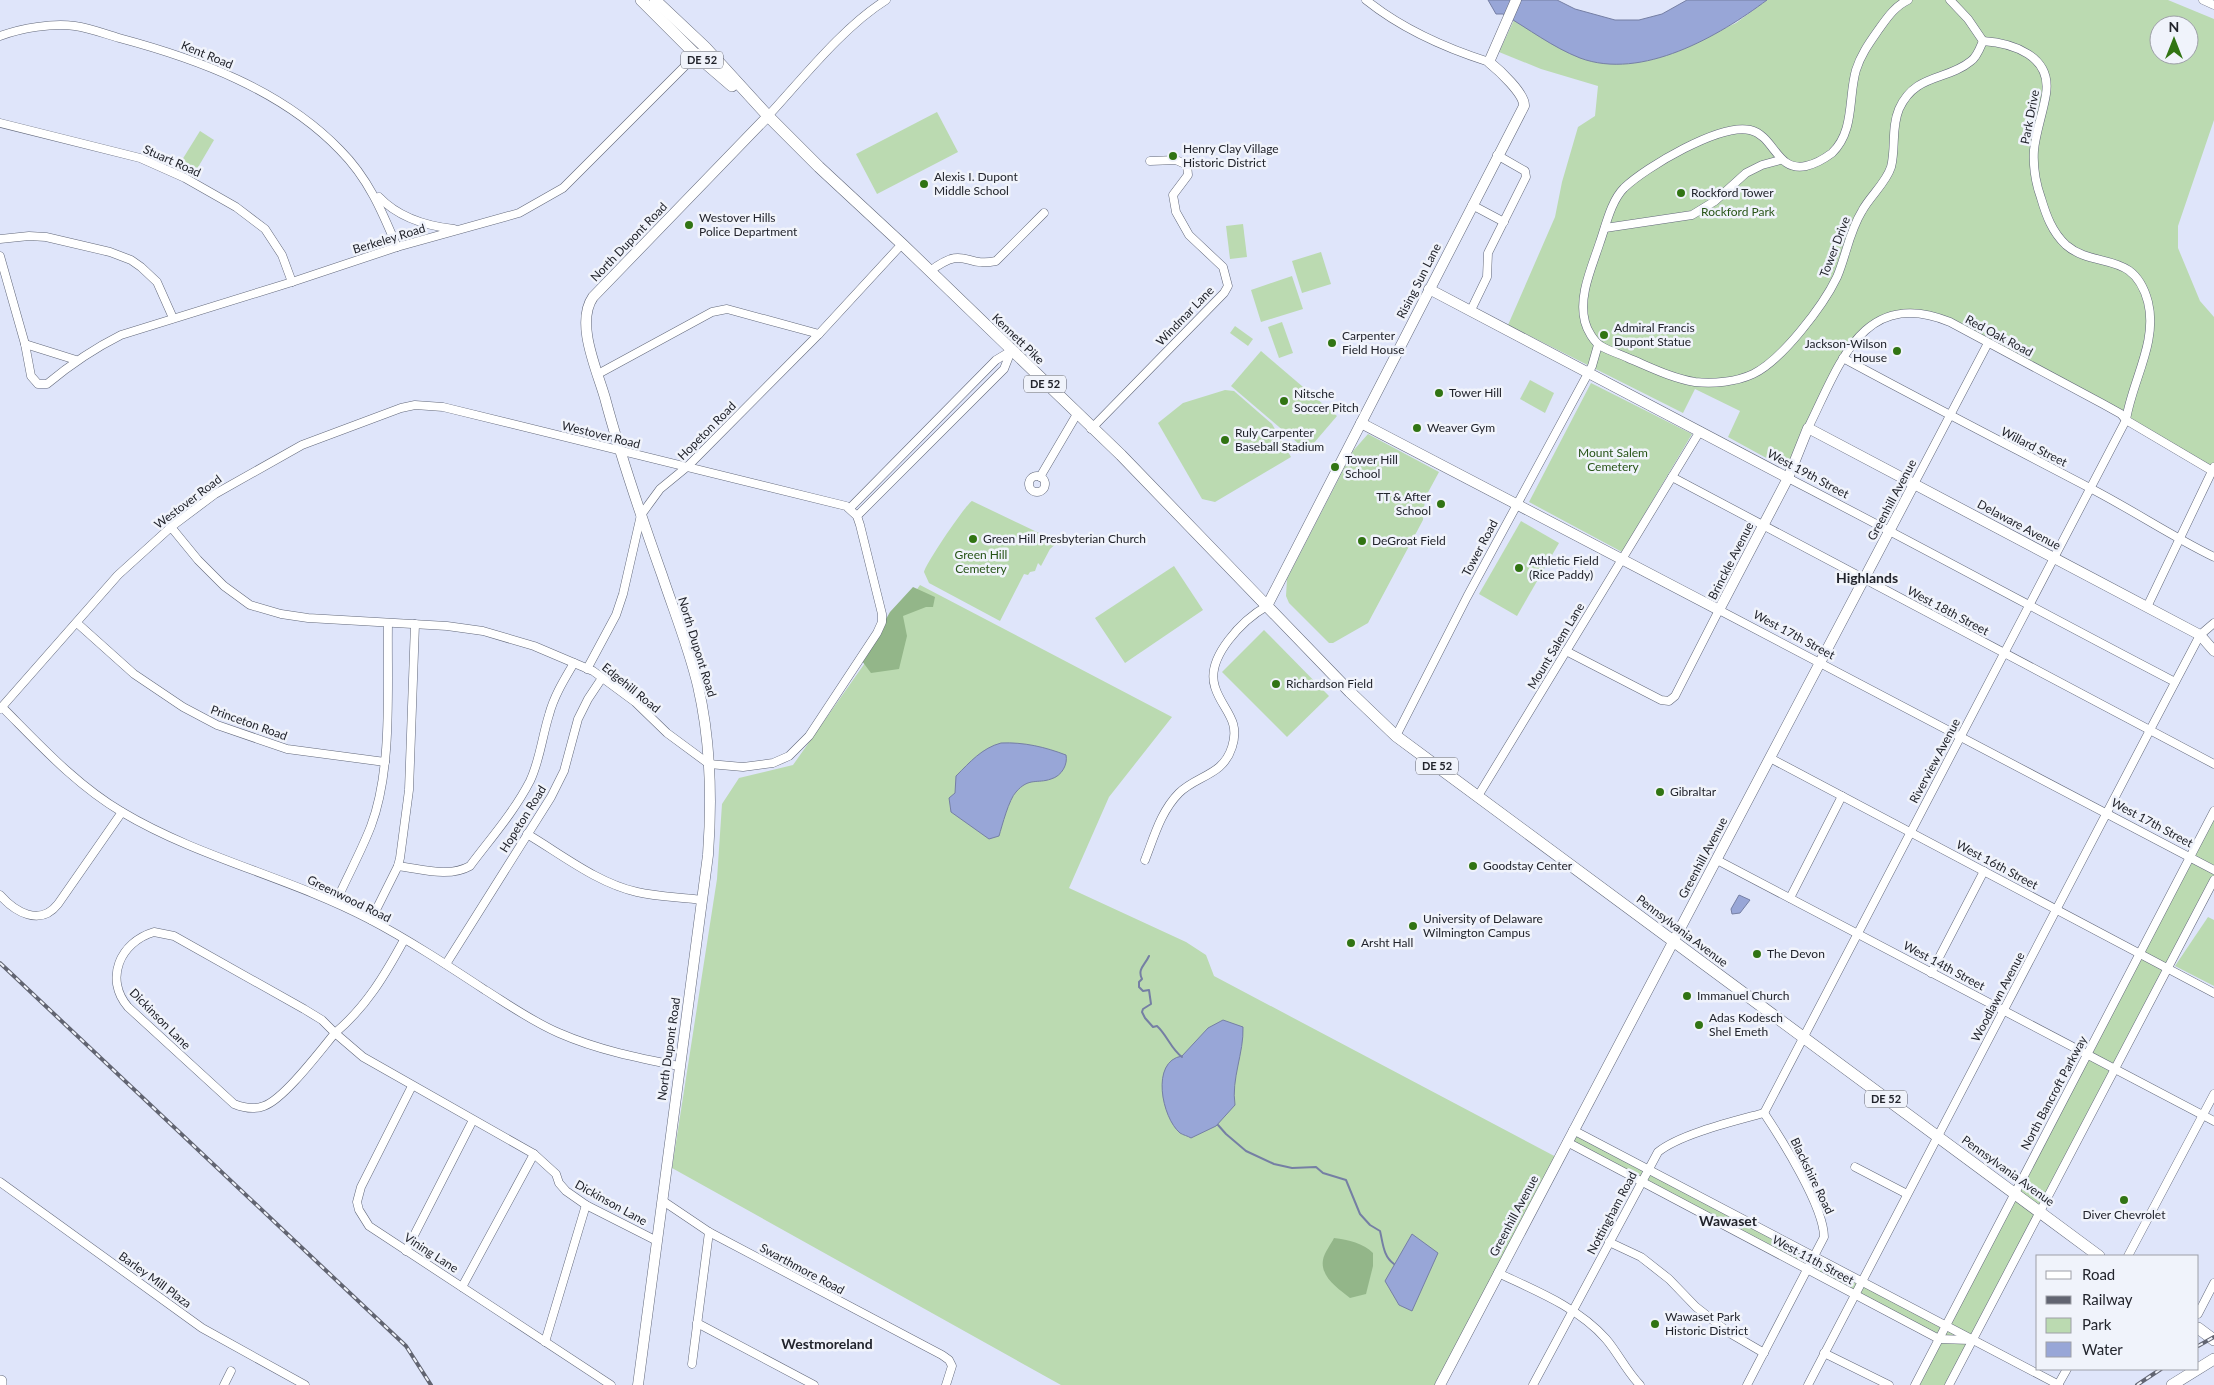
<svg xmlns="http://www.w3.org/2000/svg" width="2214" height="1385" font-family="Lato,sans-serif">
<style>
.green{fill:#bbdab1;fill-rule:evenodd}
.forest{fill:#93b689}
.water{fill:#98a6d7;stroke:#757fa4}
.lines{fill:none;stroke-linecap:round;stroke-linejoin:round}
.stream{stroke:#757fa4;stroke-width:2}
.street-casing{stroke:#62687a;stroke-width:9}
.secondary-casing{stroke:#62687a;stroke-width:11}
.primary-casing{stroke:#62687a;stroke-width:12}
.street{stroke:#fff;stroke-width:8}
.secondary{stroke:#fff;stroke-width:10}
.primary{stroke:#fff;stroke-width:11}
.rail-casing{stroke:#616471;stroke-width:4}
.rail{stroke:#f0f3fb;stroke-width:2;stroke-dasharray:5.5;stroke-linecap:butt}
.poi-dot{fill:#317413;stroke:#f0f3fb;stroke-width:2}
.labels{text-anchor:middle;stroke-width:5;stroke-linejoin:round;paint-order:stroke}
.shield{fill:#f0f3fb;stroke:#60626a;stroke-width:1}
.shield-label{font-size:11px;font-weight:bold;fill:#22242c}
.street-label{font-size:12px;fill:#22242c;stroke:#f0f3fb}
.poi-label{font-size:12px;fill:#22242c;stroke:#f0f3fb;text-anchor:start}
.park-label{font-size:12px;fill:#275417;stroke:#f0f3fb}
.neighbourhood-label{font-size:14px;font-weight:bold;fill:#22242c;stroke:#f0f3fb}
</style>
<rect width="100%" height="100%" fill="#dfe5fa"/>
<g class="green">
<path d="M1767 0H2168L2214 19V120L2178 226V248L2200 301 2214 317V472L2126 420 1935 316H1891L1852 342 1790 471 1728 437 1740 411 1695 389 1683 413 1508 325 1555 217 1562 182 1578 127 1595 116 1598 86 1541 69 1499 52 1514 20 1523 25 1670 54 1736 23ZM2159 25H2189V55H2159Z"/>
<path d="M937 112 958 152 877 194 856 154Z"/>
<path d="M200 131 214 140 197 169 182 160Z"/>
<path d="M1243 224 1247 257 1230 259 1226 226Z"/>
<path d="M1321 252 1331 284 1302 293 1292 261Z"/>
<path d="M1292 276 1303 309 1261 322 1251 290Z"/>
<path d="M1282 322 1293 353 1279 358 1268 327Z"/>
<path d="M1235 326 1253 339 1248 346 1230 333Z"/>
<path d="M1261 351 1337 416 1307 451 1231 386Z"/>
<path d="M1530 380 1554 393 1545 413 1520 399Z"/>
<path d="M1591 383 1692 434 1622 552 1529 502Z"/>
<path d="M1225 390 1234 391 1272 424 1291 457 1215 502 1202 499 1158 423 1183 403Z"/>
<path d="M1368 434 1439 472 1425 498 1423 520 1368 623 1333 643H1329L1289 603 1286 596 1287 579 1353 451Z"/>
<path d="M972 501 1058 542 1050 549 1041 566 1038 563 1035 571 1030 572 1028 575 1024 574 1000 621 929 583 924 572C926 563 966 504 972 501Z"/>
<path d="M1521 521 1559 543 1517 616 1479 594Z"/>
<path d="M1174 566 1203 610 1125 663 1095 618Z"/>
<path d="M920 585 1172 717 1109 797 1069 888 1186 942 1206 955 1214 976 1560 1159 1438 1385H1061L672 1168 717 879 722 804 739 778 793 765Z"/>
<path d="M1264 630 1329 696 1287 737 1222 672Z"/>
<path d="M2214 811V880L1949 1385H1915L1938 1339 1567 1142 1573 1130 1946 1325Z"/>
<path d="M2208 917 2214 920V986L2175 966Z"/>
</g>
<g class="forest">
<path d="M913 587 935 597 933 607H926L903 616 907 636 899 669 871 673 862 661 890 612Z"/>
<path d="M1334 1238C1349 1240 1363 1243 1373 1253V1266L1366 1294 1350 1298C1339 1289 1320 1277 1323 1260 1324 1253 1331 1244 1334 1238Z"/>
</g>
<g class="water">
<path d="M1488 0H1557L1575 9 1615 20H1639L1662 14 1687 0H1767C1719 36 1642 81 1580 58 1552 47 1529 29 1503 14H1496Z"/>
<path d="M1001 743C1024 742 1045 747 1066 755 1068 764 1062 776 1051 779 1037 784 1029 777 1016 792 1009 799 1002 826 999 836L989 839 951 812 949 798 955 793 956 776C970 762 982 748 1001 743Z"/>
<path d="M1739 895 1750 900 1740 913 1732 914 1731 909Z"/>
<path d="M1223 1020 1243 1027C1244 1053 1231 1079 1235 1105L1216 1126 1191 1138C1188 1136 1183 1135 1180 1133 1162 1118 1150 1061 1182 1056L1208 1028Z"/>
<path d="M1412 1234 1438 1253 1412 1311 1399 1305 1385 1281Z"/>
</g>
<g class="lines">
<g class="stream">
<path d="M1149 956C1145 965 1137 969 1142 979L1139 982V987L1143 991 1149 990 1151 1004 1143 1009 1142 1012 1145 1018 1153 1027 1157 1026C1167 1035 1171 1049 1182 1057"/>
<path d="M1218 1125 1226 1134 1246 1151 1274 1164 1292 1168 1316 1167 1323 1173 1346 1180 1360 1214 1370 1225 1380 1231C1383 1243 1383 1256 1394 1264"/>
</g>
<defs>
<g id="street">
<path d="M1366 0C1402 29 1445 48 1489 62"/>
<path d="M1908 0C1895 6 1887 18 1879 29 1870 42 1861 54 1856 70 1848 97 1855 131 1832 153 1824 159 1815 164 1806 166 1776 172 1775 136 1750 130 1720 123 1646 167 1624 188 1611 201 1606 225 1600 242 1592 267 1578 296 1585 322 1587 330 1594 342 1601 346 1609 351 1620 354 1628 358 1650 367 1671 378 1695 382 1713 384 1736 382 1753 374 1782 360 1823 306 1837 277 1846 256 1849 232 1862 211 1870 196 1886 183 1891 167 1896 148 1891 128 1899 109 1915 73 1947 81 1971 61 1977 57 1980 48 1983 41"/>
<path d="M1950 0 1968 19 1983 41"/>
<path d="M2203 0 2214 5"/>
<path d="M0 36C22 28 52 23 75 26 90 28 105 34 119 38 198 59 282 90 340 150 368 178 382 211 397 247"/>
<path d="M768 116C803 78 843 27 886 0"/>
<path d="M0 123 140 158 185 178 236 207 265 229 282 255 292 282"/>
<path d="M379 197C398 217 427 226 454 229"/>
<path d="M1472 205 1504 222"/>
<path d="M1605 228 1692 215 1715 201 1746 173 1762 165 1780 160"/>
<path d="M0 239 29 236 46 237 110 252 131 260 141 267 157 282 173 318"/>
<path d="M0 256 25 344 31 376 38 384H47C71 364 93 349 121 335L292 282 397 247 519 213 563 188 698 53"/>
<path d="M930 271C966 244 964 268 996 261L1044 213"/>
<path d="M1471 310 1487 277 1488 253 1526 177 1525 171 1497 155"/>
<path d="M25 344 76 360"/>
<path d="M1843 358C1924 402 2006 444 2088 487 2131 509 2171 536 2214 557"/>
<path d="M598 374 712 312 727 309 819 334"/>
<path d="M1808 428C1839 366 1862 286 1950 322L2103 404 2121 414 2126 420 2214 472"/>
<path d="M1091 429 1224 293 1228 286 1223 267 1189 235 1176 212 1173 195 1188 175 1187 165 1176 160 1150 161"/>
<circle cx="1037" cy="484" r="8"/>
<path d="M1040 477 1077 414"/>
<path d="M1672 477 2214 764"/>
<path d="M1788 478C1918 545 2046 615 2175 682"/>
<path d="M1914 484 1988 343"/>
<path d="M850 508 996 360 1011 351"/>
<path d="M857 516 1004 369 1011 351"/>
<path d="M2147 607 2214 467"/>
<path d="M77 623 134 674 183 707 217 725 287 749 385 762"/>
<path d="M1566 651 1661 700 1669 701 1675 696 1719 610 2214 870"/>
<path d="M587 669 616 615 623 594 641 515 649 504 660 489 688 466 819 334 902 244"/>
<path d="M2 707C39 744 76 785 122 812 199 858 289 877 369 919 409 940 447 965 485 990 509 1005 533 1022 559 1033 598 1050 638 1058 679 1066"/>
<path d="M0 709 118 575 171 527 215 494 302 445 401 408 415 405 443 407 846 506 857 516 860 525 882 614V622L877 633 809 736 789 756 773 763 743 767 709 764 667 733 635 702 593 671 534 646 483 631 447 626 308 618 281 614 250 605 224 586 198 560 171 527"/>
<path d="M1396 736 1467 597 1592 366 1598 345"/>
<path d="M1770 758 2214 993"/>
<path d="M1478 796 1700 431"/>
<path d="M527 834C561 854 597 883 637 892 658 897 681 897 702 900"/>
<path d="M1145 860C1154 837 1161 811 1179 793 1197 775 1223 776 1232 747 1241 719 1222 710 1215 687 1205 657 1244 619 1267 606"/>
<path d="M1717 860 2214 1121"/>
<path d="M398 866C422 869 449 878 470 866 491 838 514 812 530 781 540 760 542 737 549 715 554 696 564 680 574 663"/>
<path d="M0 895C15 912 40 927 58 904L122 812"/>
<path d="M1790 898 1842 796"/>
<path d="M336 902C347 877 361 852 371 826 393 768 387 685 388 624"/>
<path d="M371 920 398 866 400 858 409 790 415 624"/>
<path d="M154 932 174 936 304 1009 322 1020 335 1033C320 1051 284 1099 264 1106 254 1110 244 1108 234 1104L128 1007C104 979 120 942 154 932Z"/>
<path d="M404 940C385 975 366 1007 335 1033L363 1057 534 1154 556 1174 559 1183 566 1191 586 1205 657 1241"/>
<path d="M446 964 551 797 564 771 578 719 588 699 602 678"/>
<path d="M1931 973 1984 871"/>
<path d="M412 1086 361 1187 357 1202 359 1210 369 1226 611 1385"/>
<path d="M1764 1113 2126 420C2132 381 2158 342 2148 302 2134 249 2095 270 2066 245 2052 232 2046 215 2041 198 2036 184 2033 165 2034 150 2036 131 2043 113 2046 94 2052 56 2013 43 1983 41"/>
<path d="M1573 1130 2059 1385"/>
<path d="M1567 1142 1939 1339 1970 1340"/>
<path d="M1855 1167 1907 1194"/>
<path d="M0 1182 202 1328 305 1385"/>
<path d="M663 1201 709 1232 942 1355 949 1360 952 1366 946 1385"/>
<path d="M1609 1242 1641 1257 1669 1279 1696 1307 1728 1332 1764 1353"/>
<path d="M406 1251 473 1120"/>
<path d="M2128 1256 2214 1094"/>
<path d="M1498 1273C1534 1290 1578 1307 1606 1339 1618 1353 1627 1372 1640 1385"/>
<path d="M462 1287 534 1154"/>
<path d="M2198 1314 2214 1283"/>
<path d="M697 1323 814 1385"/>
<path d="M545 1342 586 1205"/>
<path d="M1824 1353 1889 1385"/>
<path d="M692 1364 709 1232"/>
<path d="M224 1385 231 1371"/>
<path d="M1533 1385 1658 1152C1680 1134 1735 1121 1764 1113"/>
<path d="M1747 1385 1824 1237C1824 1207 1782 1140 1764 1113"/>
<path d="M1808 1385 2150 730 2200 635 2214 623"/>
<path d="M1915 1385 2214 811"/>
<path d="M1949 1385 2214 880"/>
<path d="M2058 1385 2067 1369"/>
</g>
<g id="secondary">
<path d="M1429 289 1788 478"/>
<path d="M1361 423 1719 610 1788 478 1808 428 2200 635 2214 651"/>
<path d="M1267 606 1524 106C1525 94 1499 70 1489 62L1516 0"/>
<path d="M638 1385 708 855C712 799 711 742 698 686 689 648 674 611 662 575 641 516 621 458 605 398 597 370 575 323 593 297L768 116"/>
<path d="M1440 1385 1914 484"/>
</g>
<g id="primary">
<path d="M641 0 696 55 732 86"/>
<path d="M655 0 705 47 768 116 819 167 902 244 1121 455 1350 692 1396 736 2099 1256"/>
<path d="M2198 1328 2214 1340"/>
<path d="M1 1381V1385"/>
<path d="M2172 1385 2214 1359"/>
</g>
</defs>
<use href="#street" class="street-casing"/>
<use href="#secondary" class="secondary-casing"/>
<use href="#primary" class="primary-casing"/>
<use href="#street" class="street"/>
<use href="#secondary" class="secondary"/>
<use href="#primary" class="primary"/>
<defs>
<g id="rail">
<path d="M0 963 406 1346 431 1385"/>
<path d="M2198 1346 2214 1337"/>
<path d="M2137 1385 2161 1369"/>
</g>
</defs>
<use href="#rail" class="rail-casing"/>
<use href="#rail" class="rail"/>
</g>
<g class="poi-dot">
<circle cx="1173" cy="156" r="5"/>
<circle cx="924" cy="184" r="5"/>
<circle cx="1681" cy="193" r="5"/>
<circle cx="689" cy="225" r="5"/>
<circle cx="1604" cy="335" r="5"/>
<circle cx="1332" cy="343" r="5"/>
<circle cx="1897" cy="351" r="5"/>
<circle cx="1439" cy="393" r="5"/>
<circle cx="1284" cy="401" r="5"/>
<circle cx="1417" cy="428" r="5"/>
<circle cx="1225" cy="440" r="5"/>
<circle cx="1335" cy="467" r="5"/>
<circle cx="1441" cy="504" r="5"/>
<circle cx="973" cy="539" r="5"/>
<circle cx="1362" cy="541" r="5"/>
<circle cx="1519" cy="568" r="5"/>
<circle cx="1276" cy="684" r="5"/>
<circle cx="1660" cy="792" r="5"/>
<circle cx="1473" cy="866" r="5"/>
<circle cx="1413" cy="926" r="5"/>
<circle cx="1351" cy="943" r="5"/>
<circle cx="1757" cy="954" r="5"/>
<circle cx="1687" cy="996" r="5"/>
<circle cx="1699" cy="1025" r="5"/>
<circle cx="2124" cy="1200" r="5"/>
<circle cx="1655" cy="1324" r="5"/>
</g>
<g class="labels">
<g class="shield">
<rect x="681" y="51.5" width="42" height="17" rx="4"/>
<rect x="1024" y="375.5" width="42" height="17" rx="4"/>
<rect x="1416" y="757.5" width="42" height="17" rx="4"/>
<rect x="1865" y="1090.5" width="42" height="17" rx="4"/>
</g>
<g class="shield-label">
<text x="702" y="64">DE 52</text>
<text x="1045" y="388">DE 52</text>
<text x="1437" y="770">DE 52</text>
<text x="1886" y="1103">DE 52</text>
</g>
<g class="street-label">
<text transform="translate(207 55) rotate(22)" y="4">Kent Road</text>
<text transform="translate(2030 117) rotate(-79)" y="4">Park Drive</text>
<text transform="translate(172 161) rotate(24)" y="4">Stuart Road</text>
<text transform="translate(389 239) rotate(-17)" y="4">Berkeley Road</text>
<text transform="translate(629 242) rotate(-46)" y="4">North Dupont Road</text>
<text transform="translate(1835 247) rotate(-69)" y="4">Tower Drive</text>
<text transform="translate(1419 281) rotate(-63)" y="4">Rising Sun Lane</text>
<text transform="translate(1185 316) rotate(-46)" y="4">Windmar Lane</text>
<text transform="translate(1999 336) rotate(28)" y="4">Red Oak Road</text>
<text transform="translate(1018 339) rotate(44)" y="4">Kennett Pike</text>
<text transform="translate(707 431) rotate(-45)" y="4">Hopeton Road</text>
<text transform="translate(601 435) rotate(14)" y="4">Westover Road</text>
<text transform="translate(2034 447) rotate(27)" y="4">Willard Street</text>
<text transform="translate(1808 474) rotate(28)" y="4">West 19th Street</text>
<text transform="translate(1892 500) rotate(-62)" y="4">Greenhill Avenue</text>
<text transform="translate(188 502) rotate(-37)" y="4">Westover Road</text>
<text transform="translate(2019 525) rotate(28)" y="4">Delaware Avenue</text>
<text transform="translate(1480 548) rotate(-62)" y="4">Tower Road</text>
<text transform="translate(1731 561) rotate(-63)" y="4">Brinckle Avenue</text>
<text transform="translate(1948 611) rotate(28)" y="4">West 18th Street</text>
<text transform="translate(1794 635) rotate(28)" y="4">West 17th Street</text>
<text transform="translate(1556 646) rotate(-59)" y="4">Mount Salem Lane</text>
<text transform="translate(697 647) rotate(73)" y="4">North Dupont Road</text>
<text transform="translate(631 688) rotate(39)" y="4">Edgehill Road</text>
<text transform="translate(249 723) rotate(20)" y="4">Princeton Road</text>
<text transform="translate(1935 761) rotate(-62)" y="4">Riverview Avenue</text>
<text transform="translate(523 819) rotate(-58)" y="4">Hopeton Road</text>
<text transform="translate(2152 823) rotate(28)" y="4">West 17th Street</text>
<text transform="translate(1703 858) rotate(-62)" y="4">Greenhill Avenue</text>
<text transform="translate(1997 865) rotate(28)" y="4">West 16th Street</text>
<text transform="translate(349 899) rotate(26)" y="4">Greenwood Road</text>
<text transform="translate(1682 931) rotate(37)" y="4">Pennsylvania Avenue</text>
<text transform="translate(1944 966) rotate(28)" y="4">West 14th Street</text>
<text transform="translate(1998 997) rotate(-62)" y="4">Woodlawn Avenue</text>
<text transform="translate(160 1019) rotate(45)" y="4">Dickinson Lane</text>
<text transform="translate(669 1049) rotate(-82)" y="4">North Dupont Road</text>
<text transform="translate(2054 1093) rotate(-62)" y="4">North Bancroft Parkway</text>
<text transform="translate(2008 1171) rotate(36)" y="4">Pennsylvania Avenue</text>
<text transform="translate(1812 1176) rotate(64)" y="4">Blackshire Road</text>
<text transform="translate(611 1203) rotate(29)" y="4">Dickinson Lane</text>
<text transform="translate(1612 1213) rotate(-62)" y="4">Nottingham Road</text>
<text transform="translate(1514 1216) rotate(-62)" y="4">Greenhill Avenue</text>
<text transform="translate(431 1253) rotate(33)" y="4">Vining Lane</text>
<text transform="translate(1813 1260) rotate(28)" y="4">West 11th Street</text>
<text transform="translate(802 1269) rotate(28)" y="4">Swarthmore Road</text>
<text transform="translate(155 1280) rotate(36)" y="4">Barley Mill Plaza</text>
</g>
<g class="poi-label">
<text x="1183" y="153">Henry Clay Village<tspan x="1183" dy="14">Historic District</tspan></text>
<text x="934" y="181">Alexis I. Dupont<tspan x="934" dy="14">Middle School</tspan></text>
<text x="1691" y="197">Rockford Tower</text>
<text x="699" y="222">Westover Hills<tspan x="699" dy="14">Police Department</tspan></text>
<text x="1614" y="332">Admiral Francis<tspan x="1614" dy="14">Dupont Statue</tspan></text>
<text x="1342" y="340">Carpenter<tspan x="1342" dy="14">Field House</tspan></text>
<text x="1887" y="348" text-anchor="end">Jackson-Wilson<tspan x="1887" dy="14">House</tspan></text>
<text x="1449" y="397">Tower Hill</text>
<text x="1294" y="398">Nitsche<tspan x="1294" dy="14">Soccer Pitch</tspan></text>
<text x="1427" y="432">Weaver Gym</text>
<text x="1235" y="437">Ruly Carpenter<tspan x="1235" dy="14">Baseball Stadium</tspan></text>
<text x="1345" y="464">Tower Hill<tspan x="1345" dy="14">School</tspan></text>
<text x="1431" y="501" text-anchor="end">TT &amp; After<tspan x="1431" dy="14">School</tspan></text>
<text x="983" y="543">Green Hill Presbyterian Church</text>
<text x="1372" y="545">DeGroat Field</text>
<text x="1529" y="565">Athletic Field<tspan x="1529" dy="14">(Rice Paddy)</tspan></text>
<text x="1286" y="688">Richardson Field</text>
<text x="1670" y="796">Gibraltar</text>
<text x="1483" y="870">Goodstay Center</text>
<text x="1423" y="923">University of Delaware<tspan x="1423" dy="14">Wilmington Campus</tspan></text>
<text x="1361" y="947">Arsht Hall</text>
<text x="1767" y="958">The Devon</text>
<text x="1697" y="1000">Immanuel Church</text>
<text x="1709" y="1022">Adas Kodesch<tspan x="1709" dy="14">Shel Emeth</tspan></text>
<text x="2124" y="1219" text-anchor="middle">Diver Chevrolet</text>
<text x="1665" y="1321">Wawaset Park<tspan x="1665" dy="14">Historic District</tspan></text>
</g>
<g class="park-label">
<text x="1738" y="216">Rockford Park</text>
<text x="1613" y="457">Mount Salem<tspan x="1613" dy="14">Cemetery</tspan></text>
<text x="981" y="559">Green Hill<tspan x="981" dy="14">Cemetery</tspan></text>
</g>
<g class="neighbourhood-label">
<text x="1867" y="583">Highlands</text>
<text x="1728" y="1226">Wawaset</text>
<text x="827" y="1349">Westmoreland</text>
</g>
</g>
<rect x="2036" y="1255" width="162" height="115" fill="#f0f3fb" stroke="#9ea0a8"/>
<rect x="2046" y="1271" width="25" height="8" fill="#ffffff" stroke="#9ea0a8"/>
<text x="2082" y="1280" font-size="15" fill="#22242c">Road</text>
<rect x="2046" y="1296" width="25" height="8" fill="#616471" stroke="#9ea0a8"/>
<text x="2082" y="1305" font-size="15" fill="#22242c">Railway</text>
<rect x="2046" y="1318" width="25" height="15" fill="#bbdab1" stroke="#9ea0a8"/>
<text x="2082" y="1330" font-size="15" fill="#22242c">Park</text>
<rect x="2046" y="1342" width="25" height="15" fill="#98a6d7" stroke="#9ea0a8"/>
<text x="2082" y="1355" font-size="15" fill="#22242c">Water</text>
<g transform="translate(2174 40)"><circle r="24" fill="#f0f3fb" stroke="#9ea0a8"/>
<path d="M0-4L9 19L0 12L-9 19Z" fill="#317413"/>
<text y="-8" font-size="14" font-weight="bold" text-anchor="middle" fill="#22242c">N</text>
</g>
</svg>
